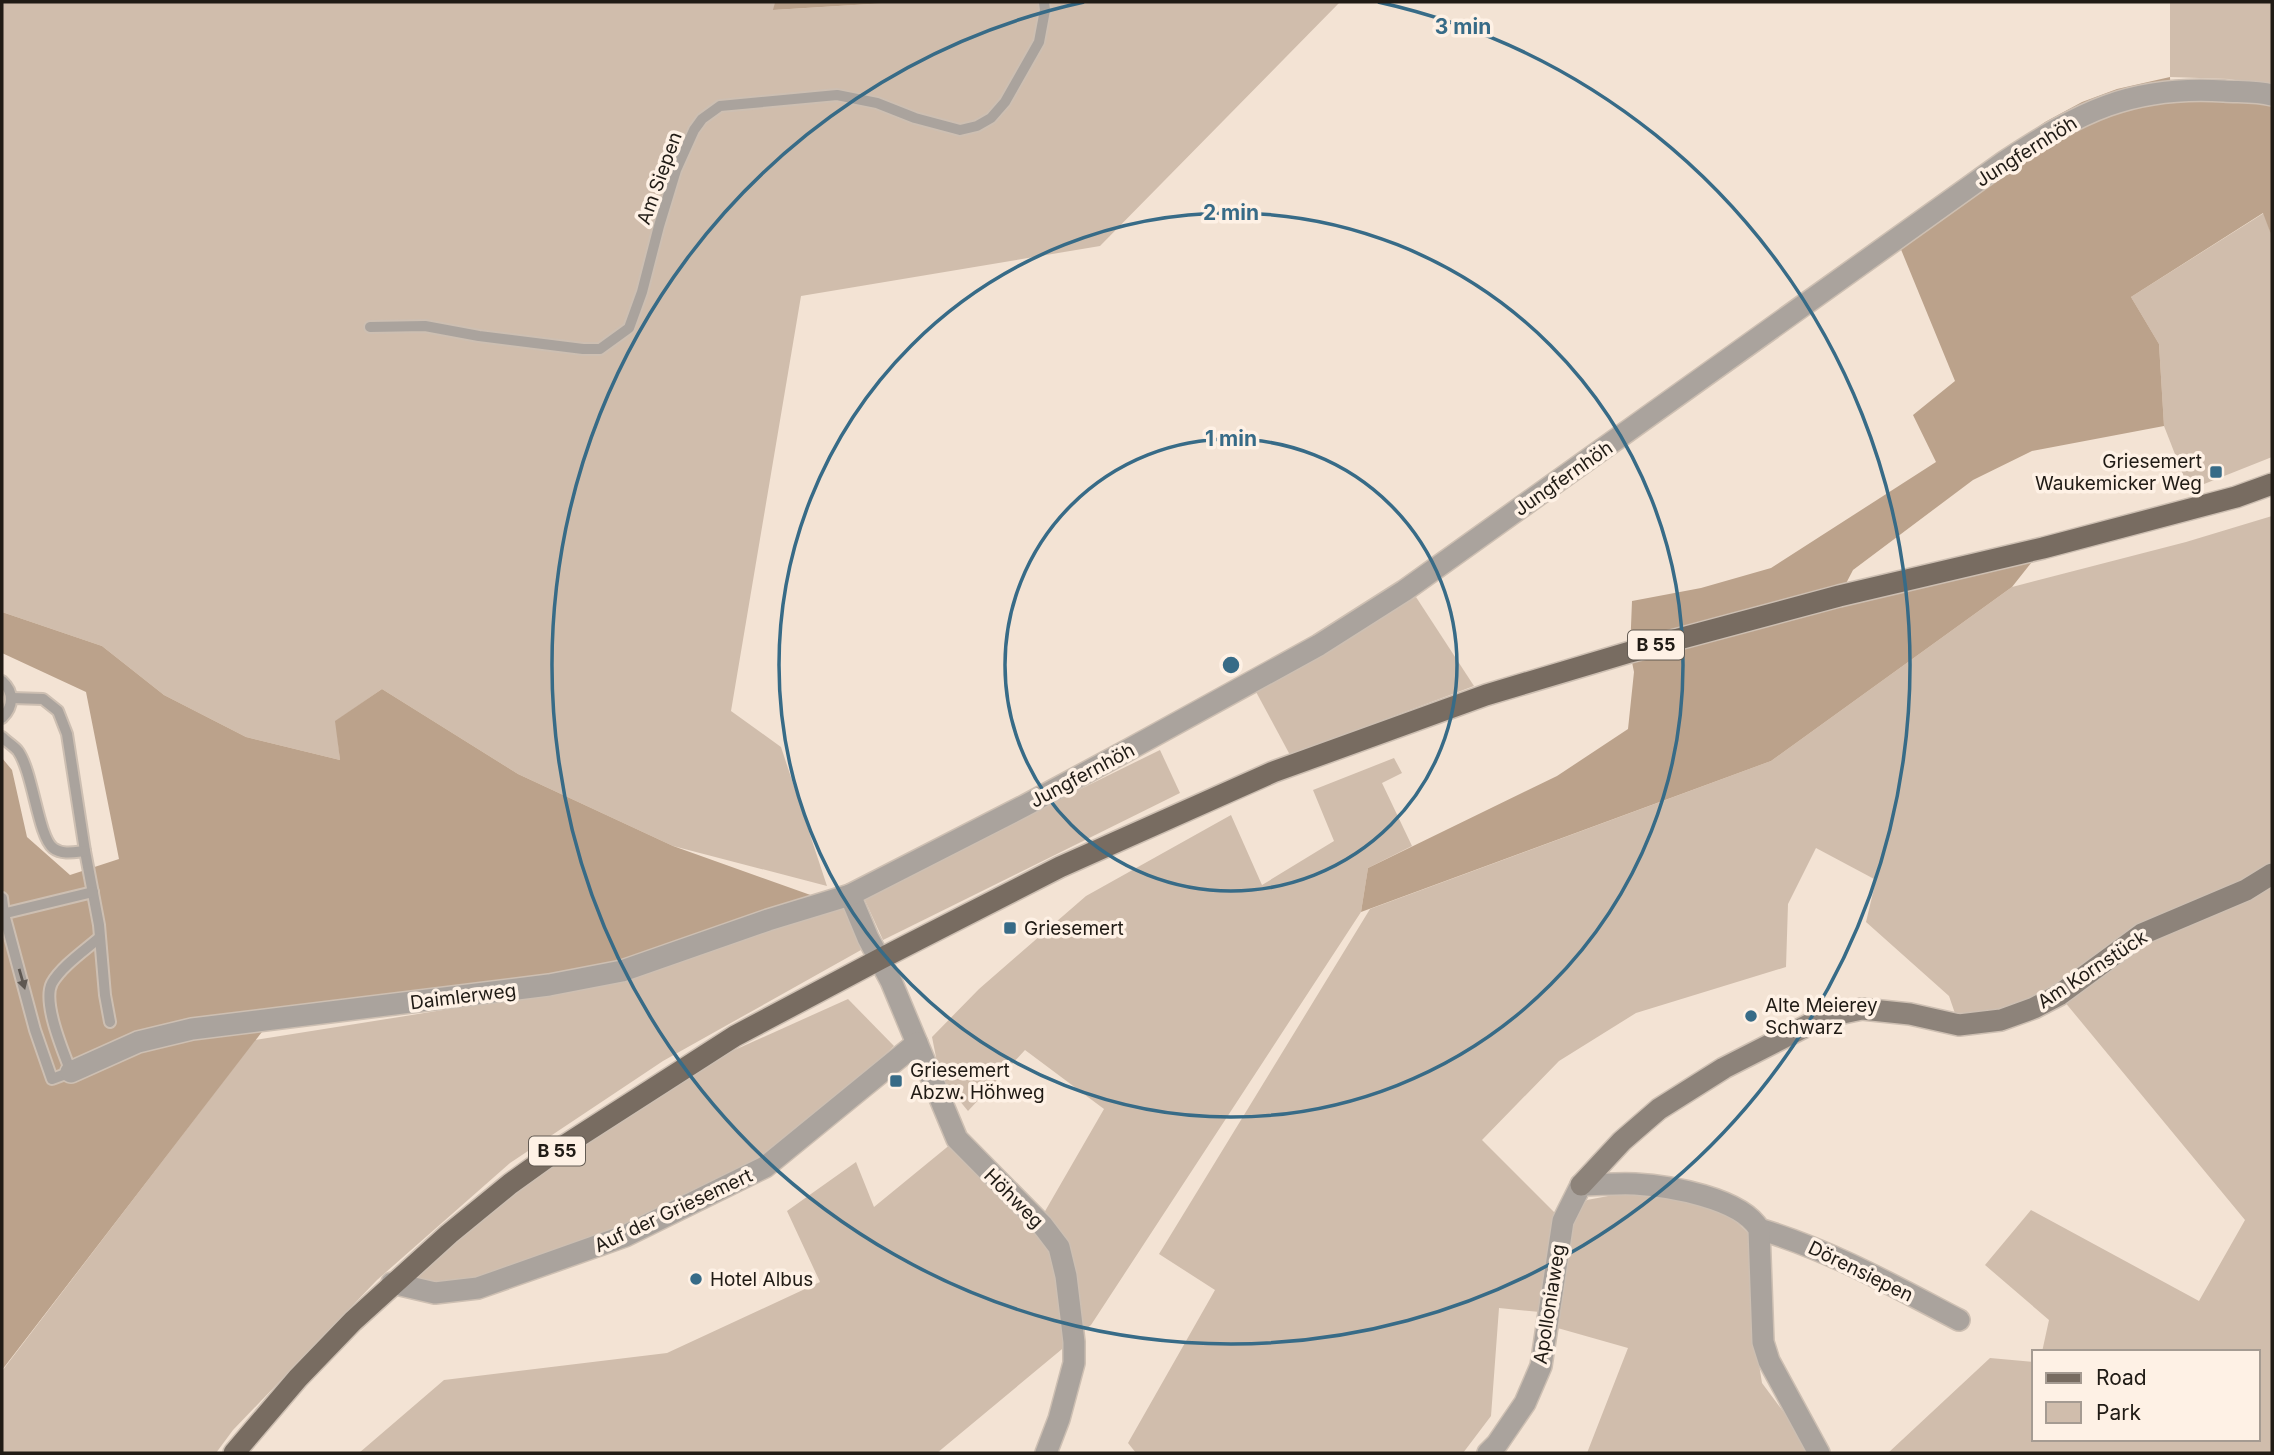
<svg xmlns="http://www.w3.org/2000/svg" width="2274" height="1455" font-family="Inter,sans-serif">
<style>
.green{fill:#d0bdac}
.forest{fill:#bba28b}
.lines{fill:none;stroke-linecap:round;stroke-linejoin:round}
.lane-casing{stroke:#cdbfb2;stroke-width:14}
.street-casing{stroke:#cdbfb2;stroke-width:24}
.secondary-casing{stroke:#cdbfb2;stroke-width:24}
.primary-casing{stroke:#cdbfb2;stroke-width:24}
.lane{stroke:#aaa39d;stroke-width:10}
.street{stroke:#aaa39d;stroke-width:21}
.secondary{stroke:#8d837a;stroke-width:21}
.primary{stroke:#786c61;stroke-width:21}
.oneway{fill:#5e5852}
.ring{fill:none;stroke:#376b87;stroke-width:3.5}
.poi-dot{fill:#376b87;stroke:#fef1e5;stroke-width:2.5}
.labels{text-anchor:middle;stroke-width:7;stroke-linejoin:round;paint-order:stroke}
.shield{fill:#fef1e5;stroke:#635b53;stroke-width:2}
.shield-label{font-size:18px;font-weight:bold;fill:#201b15}
.street-label{font-size:19px;fill:#201b15;stroke:#fef1e5}
.poi-label{font-size:19px;fill:#201b15;stroke:#fef1e5;text-anchor:start}
.centre{fill:#376b87;stroke:#fef1e5;stroke-width:3.5}
.ring-label{font-size:21px;text-anchor:middle;font-weight:bold;fill:#376b87;stroke:#fef1e5;stroke-width:7;stroke-linejoin:round;paint-order:stroke}
</style>
<rect width="100%" height="100%" fill="#f3e3d4"/>
<g class="green">
<path d="M2 2H775L774 10 903 2H1340L1100 246 801 296 731 711 781 747 827 886 673 846 518 774 382 689 336 721 340 760 246 737 164 695 102 646 2 612Z"/>
<path d="M2170 2H2272V86L2229 79 2170 77Z"/>
<path d="M2264 213 2272 237V457L2189 490 2164 426 2159 344 2131 297Z"/>
<path d="M2272 516V1453H1888L1990 1358 2034 1362V1439H2258V1352H2042L2049 1320 1985 1265 2031 1210 2199 1301 2245 1220 2059 995 1959 1025 1949 996 1866 922 1876 880 1816 848 1788 904 1786 967 1636 1013 1559 1061 1482 1140 1556 1214 1540 1312 1499 1308 1491 1416 1463 1453H1136L1128 1443 1215 1290 1159 1254 1370 909 1771 761 2012 587 2186 542Z"/>
<path d="M1416 597 1474 686 1290 755 1255 690Z"/>
<path d="M1160 750 1180 793 883 940 863 896Z"/>
<path d="M1394 758 1402 773 1382 783 1412 846 1368 868 1361 912 1091 1325 937 1453H359L444 1380 667 1353 820 1282 787 1211 856 1162 874 1207 957 1139 1044 1213 1104 1109 1025 1050 968 1111 940 1077 932 1037 979 989 1086 896 1231 815 1262 885 1334 841 1313 790Z"/>
<path d="M844 904 861 950 663 1061 510 1163 377 1280 233 1430 216 1453H2V1371L255 1040 619 982Z"/>
<path d="M848 999 894 1046 765 1167 478 1288 392 1283 670 1079Z"/>
<path d="M1645 1189 1726 1212 1749 1234 1752 1321 1762 1383 1814 1453H1587L1628 1348 1554 1327 1569 1223 1587 1200Z"/>
</g>
<g class="forest">
<path d="M775 2H903L773 10Z"/>
<path d="M2170 77 2171 98 2222 99 2272 104V237L2263 213 2131 297 2159 344 2164 426 2032 451 1973 480 1853 570 1840 595 2043 548 2012 587 1771 761 1361 912 1368 868 1557 776 1628 729 1634 672 1630 652 1632 601 1701 588 1771 568 1936 462 1913 415 1955 381 1893 230 2045 122 2082 102 2117 89Z"/>
<path d="M2 612 102 646 164 695 246 737 340 760 335 721 382 689 518 774 673 846 833 903 622 970 268 1024 2 1370V758L12 770 27 837 70 875 119 859 86 692 2 653Z"/>
</g>
<g class="lines">
<defs>
<g id="lane">
<path d="M370 327 425 326 479 336 583 349H600L629 328 642 292 659 226 676 170 694 130 702 119 720 106 837 95 877 103 915 118 960 130 977 126 991 118 1005 102 1039 42 1045 10 1044 2"/>
<path d="M2 681C14 692 14 706 2 718"/>
<path d="M12 698 43 699 58 711 67 734 85 851 99 925 105 995 110 1022"/>
<path d="M2 737C7 742 14 746 18 751 33 772 38 836 53 848 62 855 75 852 85 851"/>
<path d="M2 898 4 914 35 1030 52 1079 71 1072C63 1051 42 1002 52 983 62 966 84 951 99 938"/>
<path d="M2 914 93 892"/>
</g>
<g id="street">
<path d="M850 895 868 938 891 981 957 1139 1043 1226 1059 1247 1066 1276 1074 1342V1363L1059 1419 1046 1453"/>
<path d="M71 1072 138 1042 192 1029 549 985 622 971 768 920 850 895 1026 805 1128 750 1319 645 1404 591 2004 162C2080 112 2131 85 2224 91 2240 92 2257 91 2272 95"/>
<path d="M1759 1229C1830 1250 1894 1286 1959 1320"/>
<path d="M392 1283 435 1293 478 1288 625 1236 765 1167 917 1043"/>
<path d="M1488 1453 1497 1444 1525 1403 1541 1366 1563 1221 1581 1185C1599 1185 1618 1183 1635 1184 1669 1186 1741 1198 1759 1229L1763 1342 1769 1361 1819 1453"/>
</g>
<path id="secondary" d="M1581 1185 1622 1141 1659 1109 1724 1068 1824 1017 1862 1009 1910 1014 1959 1025 2001 1020 2034 1008 2059 995 2142 934 2246 890 2272 874"/>
<path id="primary" d="M234 1453 298 1378 353 1321 449 1234 510 1184 556 1151 735 1036 880 959 1060 867 1273 772 1486 695 1630 652 1839 596 2043 548 2236 497 2272 484"/>
</defs>
<use href="#lane" class="lane-casing"/>
<use href="#street" class="street-casing"/>
<use href="#secondary" class="secondary-casing"/>
<use href="#primary" class="primary-casing"/>
<use href="#lane" class="lane"/>
<use href="#street" class="street"/>
<use href="#secondary" class="secondary"/>
<use href="#primary" class="primary"/>
</g>
<defs><path id="oneway-solid" d="M-6-.8H1V-3.2L6.5 0L1 3.2V.8H-6Z" transform="scale(1.75)"/></defs>
<use class="oneway" href="#oneway-solid" transform="translate(22 979) rotate(74)"/>
<g class="ring">
<circle cx="1231" cy="665" r="226"/>
<circle cx="1231" cy="665" r="452"/>
<path d="M1378 2A679 679 0 1 1 1084 2"/>
</g>
<g class="poi-dot">
<rect x="2209" y="465" width="14" height="14" rx="3.5"/>
<rect x="1003" y="921" width="14" height="14" rx="3.5"/>
<circle cx="1751" cy="1016" r="7"/>
<rect x="889" y="1074" width="14" height="14" rx="3.5"/>
<circle cx="696" cy="1279" r="7"/>
</g>
<g class="labels">
<g class="shield">
<rect x="1628" y="630.5" width="56" height="29" rx="5"/>
<rect x="529" y="1136.5" width="56" height="29" rx="5"/>
</g>
<g class="shield-label">
<text x="1656" y="651">B 55</text>
<text x="557" y="1157">B 55</text>
</g>
<g class="street-label">
<text transform="translate(2026 151) rotate(-32)" y="7">Jungfernhöh</text>
<text transform="translate(659 178) rotate(-70)" y="7">Am Siepen</text>
<text transform="translate(1563 478) rotate(-35)" y="7">Jungfernhöh</text>
<text transform="translate(1082 775) rotate(-28)" y="7">Jungfernhöh</text>
<text transform="translate(2092 969) rotate(-33)" y="7">Am Kornstück</text>
<text transform="translate(463 996) rotate(-7)" y="7">Daimlerweg</text>
<text transform="translate(1014 1198) rotate(45)" y="7">Höhweg</text>
<text transform="translate(673 1210) rotate(-25)" y="7">Auf der Griesemert</text>
<text transform="translate(1861 1271) rotate(26)" y="7">Dörensiepen</text>
<text transform="translate(1549 1304) rotate(-81)" y="7">Apolloniaweg</text>
</g>
<g class="poi-label">
<text x="2202" y="468" text-anchor="end">Griesemert<tspan x="2202" dy="22">Waukemicker Weg</tspan></text>
<text x="1024" y="935">Griesemert</text>
<text x="1765" y="1012">Alte Meierey<tspan x="1765" dy="22">Schwarz</tspan></text>
<text x="910" y="1077">Griesemert<tspan x="910" dy="22">Abzw. Höhweg</tspan></text>
<text x="710" y="1286">Hotel Albus</text>
</g>
</g>
<circle cx="1231" cy="665" r="10" class="centre"/>
<g class="ring-label">
<text x="1463" y="34">3 min</text>
<text x="1231" y="220">2 min</text>
<text x="1231" y="446">1 min</text>
</g>
<rect width="2274" height="1455" fill="none" stroke="#201b15" stroke-width="7"/>
<rect x="2032" y="1350" width="228" height="91" fill="#fef1e5" stroke="#a59b92" stroke-width="2"/>
<rect x="2046" y="1373" width="35" height="10" fill="#786c61" stroke="#a59b92" stroke-width="2"/>
<text x="2096" y="1385" font-size="21" fill="#201b15">Road</text>
<rect x="2046" y="1402" width="35" height="21" fill="#d0bdac" stroke="#a59b92" stroke-width="2"/>
<text x="2096" y="1420" font-size="21" fill="#201b15">Park</text>
</svg>
